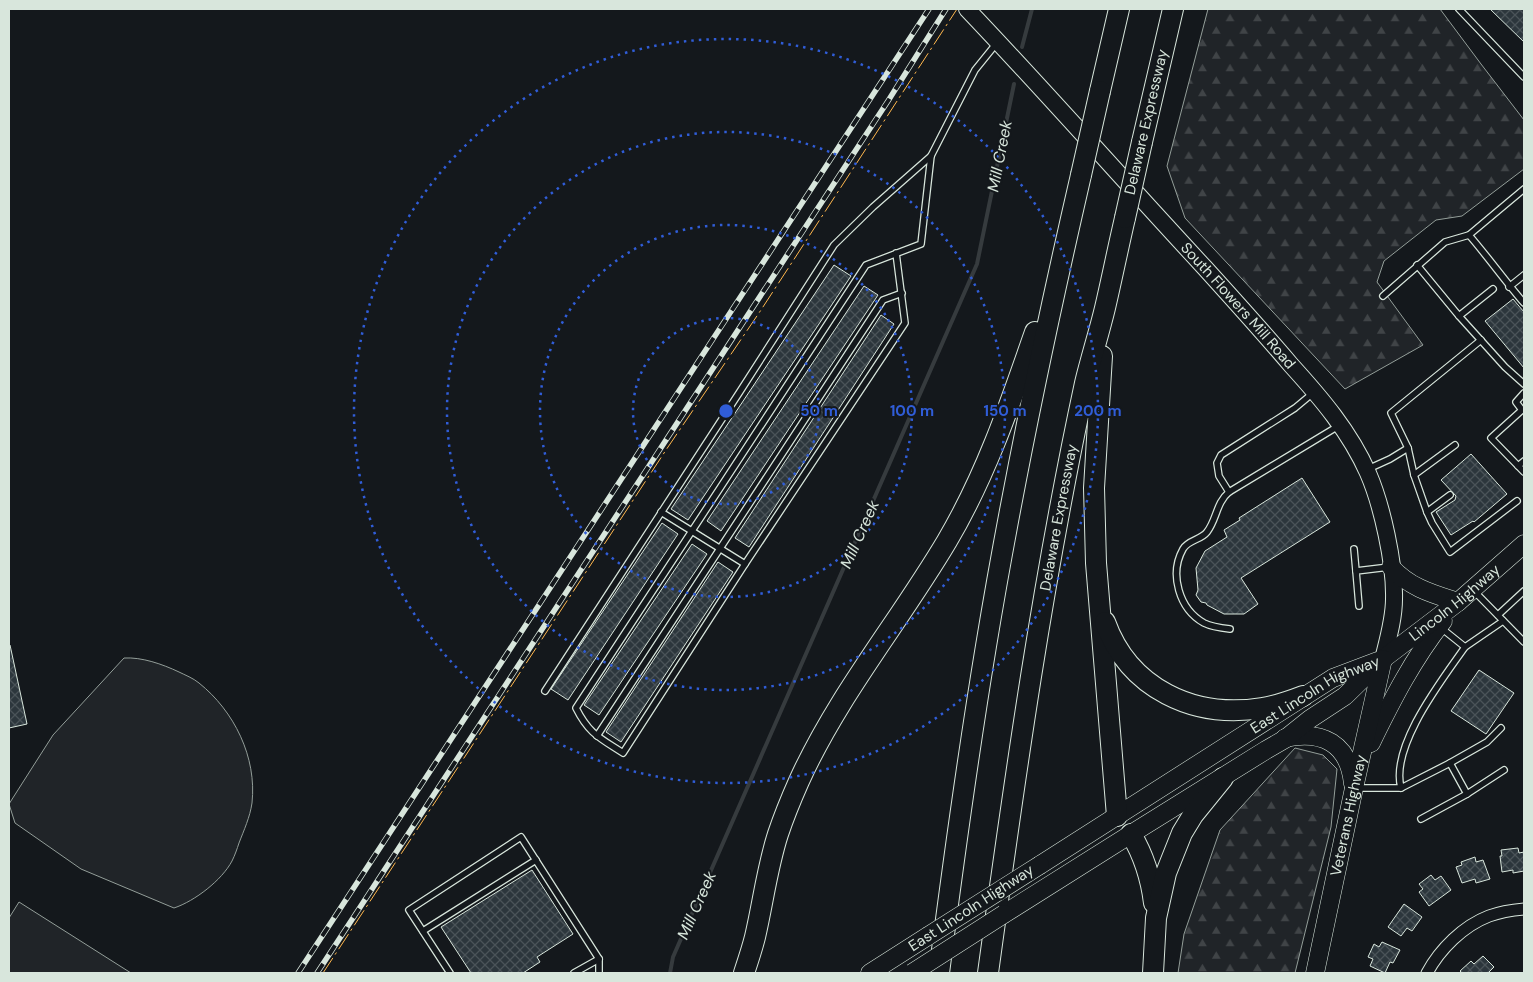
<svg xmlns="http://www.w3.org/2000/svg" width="1533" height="982" font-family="'DM Sans',sans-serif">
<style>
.forest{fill:url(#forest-firs);stroke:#939e99}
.pitch{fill:#202428;stroke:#939e99}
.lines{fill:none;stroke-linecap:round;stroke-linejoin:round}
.stream{stroke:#363b3e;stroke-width:4}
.building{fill:url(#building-cross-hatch);stroke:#d8e6dc}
.lane-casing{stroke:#d8e6dc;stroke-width:8}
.street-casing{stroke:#d8e6dc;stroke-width:13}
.secondary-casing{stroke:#d8e6dc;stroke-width:18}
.primary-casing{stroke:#d8e6dc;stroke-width:19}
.highway-casing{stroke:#d8e6dc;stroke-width:22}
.lane{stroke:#14181c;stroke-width:5.5}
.street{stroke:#14181c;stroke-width:11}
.secondary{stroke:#14181c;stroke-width:16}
.primary{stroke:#14181c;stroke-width:18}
.highway{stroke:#14181c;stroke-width:20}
.rail-casing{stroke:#d8e6dc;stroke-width:5.5}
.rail{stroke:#14181c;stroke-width:4;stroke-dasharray:11;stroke-linecap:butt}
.primary-bridge-casing{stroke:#d8e6dc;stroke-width:19;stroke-linecap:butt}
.highway-bridge-casing{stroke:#d8e6dc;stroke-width:22;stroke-linecap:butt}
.primary-bridge{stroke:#14181c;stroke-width:18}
.highway-bridge{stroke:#14181c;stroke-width:20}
.power{stroke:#ffb74d;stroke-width:1;stroke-dasharray:18 4 2.5 4;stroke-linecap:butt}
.ring{fill:none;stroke:#305dd8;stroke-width:2.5;stroke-dasharray:2.5 5}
.labels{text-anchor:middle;stroke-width:4;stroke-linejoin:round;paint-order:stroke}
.street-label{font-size:15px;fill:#d8e6dc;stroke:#14181c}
.water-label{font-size:16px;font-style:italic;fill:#d8e6dc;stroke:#14181c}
.centre{fill:#305dd8;stroke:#14181c;stroke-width:2.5}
.ring-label{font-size:15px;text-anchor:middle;font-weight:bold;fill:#305dd8;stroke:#14181c;stroke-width:4;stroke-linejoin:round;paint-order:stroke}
</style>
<defs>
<pattern id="forest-firs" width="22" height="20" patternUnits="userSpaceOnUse" patternTransform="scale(1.25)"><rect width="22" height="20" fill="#202428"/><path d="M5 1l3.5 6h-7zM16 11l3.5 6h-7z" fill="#404447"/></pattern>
<pattern id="building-cross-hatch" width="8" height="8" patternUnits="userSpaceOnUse" patternTransform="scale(1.25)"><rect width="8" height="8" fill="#2c363c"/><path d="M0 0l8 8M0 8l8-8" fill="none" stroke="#4a5358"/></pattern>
</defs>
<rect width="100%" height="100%" fill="#14181c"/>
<g class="forest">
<path d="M1208 9H1440L1481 64 1524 120V169L1462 216 1436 220 1384 261 1377 282 1423 345 1345 389 1185 218 1167 166Z"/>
<path d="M1295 748 1323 755 1337 769 1331 827 1295 973H1178L1184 934 1220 830Z"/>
</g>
<g class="pitch">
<path d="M124 658C142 657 162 664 179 672 185 675 193 678 199 683 234 711 257 757 252 803 250 817 244 830 239 843 237 849 235 855 232 861 222 880 195 901 174 908L81 869 15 823 9 804 53 735Z"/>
<path d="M19 902 131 973H9V918Z"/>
</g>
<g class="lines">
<g class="stream">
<path d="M1022 47 1032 9"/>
<path d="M670 973 673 957 977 264 1014 84"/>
</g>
</g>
<g class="building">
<path d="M1490 9H1524V42Z"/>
<path d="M834 265 851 276 688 520 671 509Z"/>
<path d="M864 286 878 295 721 531 707 521Z"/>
<path d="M1513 299 1524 312V368L1485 321Z"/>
<path d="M881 315 894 324 749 547 735 538Z"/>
<path d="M1471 454 1507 494 1474 522 1473 521 1451 535 1436 512 1455 500 1456 496 1441 480Z"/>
<path d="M1302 478 1330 522 1241 578 1258 604 1244 614H1224L1207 605 1206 603 1201 602 1196 595 1198 590 1196 568 1205 551 1227 537 1224 530 1240 520 1239 518Z"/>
<path d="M662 523 678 534 568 700 551 689Z"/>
<path d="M692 544 707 554 599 715 584 705Z"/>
<path d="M718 562 733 572 621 742 606 732Z"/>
<path d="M10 645 27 724 9 728V646Z"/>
<path d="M1479 670 1514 693 1486 734 1451 711Z"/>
<path d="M1518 848 1519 853 1524 852V871L1513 873V870L1502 872 1500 856H1502L1501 850Z"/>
<path d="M1475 857 1476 862 1483 860 1490 879 1476 883 1475 879 1462 883 1456 867 1462 865 1461 862Z"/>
<path d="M532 870 573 934 537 957 540 962 523 973H471L441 927Z"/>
<path d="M1431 875 1435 880 1441 876 1451 890 1429 906 1419 892 1423 889 1419 884Z"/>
<path d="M1404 904 1422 917 1412 931 1407 928 1401 936 1388 927Z"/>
<path d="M1382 942 1400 950 1393 963 1390 962 1385 973 1370 966 1373 959 1368 957 1374 944 1379 947Z"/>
<path d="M1483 956 1494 967 1488 973H1462L1460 971 1471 961 1474 964Z"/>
</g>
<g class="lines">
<defs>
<g id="lane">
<path d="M1459 9 1524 77"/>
<path d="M1524 189 1469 235C1488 257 1505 281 1524 303"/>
<path d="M896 253 905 323 745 564 623 753C600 738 589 734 576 708 673 561 769 413 866 265L921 244 931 156 975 70 996 44"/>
<path d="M1417 265 1459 316"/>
<path d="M1509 287 1524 275"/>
<path d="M1493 289 1459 316 1505 367 1524 384"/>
<path d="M1383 296 1445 242 1469 235"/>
<path d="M1481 340 1391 413 1408 448 1414 475 1427 512 1432 523 1450 552 1517 501"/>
<path d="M1524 393 1516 402 1522 410 1491 438 1524 472"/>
<path d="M1518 466 1524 461"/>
<path d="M1368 469 1390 459 1408 448"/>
<path d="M1414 475 1455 445"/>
<path d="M1229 492 1219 476 1217 463 1221 455 1295 408 1313 393"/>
<path d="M661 512 745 564"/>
<path d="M1427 512 1450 495"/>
<path d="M1354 549 1356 571"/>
<path d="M1474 591 1524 642"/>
<path d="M1359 606 1356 571 1389 567"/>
<path d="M1498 615 1524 591"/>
<path d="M1440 627 1465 647 1503 621"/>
<path d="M1230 629C1221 628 1212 627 1204 623 1179 609 1169 574 1183 549 1188 540 1201 540 1207 532 1217 519 1216 503 1229 492L1340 425"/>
<path d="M545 691 739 393 834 245 873 207 931 156"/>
<path d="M597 736 883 300 902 293"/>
<path d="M1450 763 1487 742 1501 728"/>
<path d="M1357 788H1401C1390 746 1442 680 1465 647"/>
<path d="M1401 788 1450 763 1467 794 1504 770"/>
<path d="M1421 819 1467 794"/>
<path d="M423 931 536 860"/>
<path d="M599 959V973"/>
<path d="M450 973 409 910 521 837 599 959 574 973"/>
</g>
<path id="street" d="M1427 973C1440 949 1463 926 1489 916 1500 912 1513 910 1524 909"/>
<g id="secondary">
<path id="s1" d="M967 9C1048 94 1125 182 1205 268 1234 300 1263 332 1291 365 1321 398 1350 432 1368 473 1382 505 1395 564 1394 599 1394 619 1388 639 1383 659"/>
</g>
<g id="primary">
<path d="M1391 567C1410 588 1433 594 1458 602"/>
<path d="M1285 738C1322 730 1349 743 1353 784"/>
<path d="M1371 743C1392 700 1413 659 1443 621"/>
<path id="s2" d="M1040 865 1333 678 1378 661"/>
<path id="s3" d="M1004 914 1131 834 1266 750 1285 739 1310 719 1345 696 1383 659 1458 602 1524 544"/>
<path d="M870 973 928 936"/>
<path id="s4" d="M1315 973 1354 788 1383 659"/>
</g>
<g id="highway">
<path d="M1100 91 1119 9"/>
<path d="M1142 142 1173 9"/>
<path d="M1102 356 1094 488 1096 563 1117 816"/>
<path d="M1105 622C1129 689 1194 719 1262 708 1276 706 1290 701 1303 696"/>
<path d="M1131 834C1144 856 1151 878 1154 903"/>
<path d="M744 973C748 961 752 949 755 937 763 903 767 868 778 834 784 816 791 799 799 781 838 695 899 622 947 541 986 475 1010 404 1035 332"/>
<path d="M939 973C953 864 968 755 986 646 1012 488 1045 331 1081 175"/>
<path id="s5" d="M988 973C1015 776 1043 578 1085 383 1091 358 1099 333 1105 308 1112 278 1118 248 1125 218"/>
<path d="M1153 973 1156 918 1166 873 1182 833 1193 815 1223 778"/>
</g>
</defs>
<use href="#lane" class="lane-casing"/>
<use href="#street" class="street-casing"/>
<use href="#secondary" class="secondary-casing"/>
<use href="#primary" class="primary-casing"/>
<use href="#highway" class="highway-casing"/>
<use href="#lane" class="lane"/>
<use href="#street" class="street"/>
<use href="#secondary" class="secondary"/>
<use href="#primary" class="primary"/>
<use href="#highway" class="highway"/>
<defs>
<g id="rail">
<path d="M298 973 929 9"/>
<path d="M317 973 888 101 946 9"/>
</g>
</defs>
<use href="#rail" class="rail-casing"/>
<use href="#rail" class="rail"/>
<defs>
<g id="primary-bridge">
<path d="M928 936 1040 865"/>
<path d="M912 973 1004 914"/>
</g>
<g id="highway-bridge">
<path d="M1081 175 1100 91"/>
<path d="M1125 218 1142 142"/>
</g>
</defs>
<use href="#primary-bridge" class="primary-bridge-casing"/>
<use href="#highway-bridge" class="highway-bridge-casing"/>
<use href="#primary-bridge" class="primary-bridge"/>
<use href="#highway-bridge" class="highway-bridge"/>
<path class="power" d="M323 973 666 450 761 310 957 9"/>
</g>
<g class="ring">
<circle cx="726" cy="411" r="93"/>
<circle cx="726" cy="411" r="186"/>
<circle cx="726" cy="411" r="279"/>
<circle cx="726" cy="411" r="372"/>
</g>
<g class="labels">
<g class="street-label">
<text transform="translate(1146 122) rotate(-77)" y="5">Delaware Expressway</text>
<text dy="5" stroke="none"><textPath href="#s1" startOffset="402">South Flowers Mill Road</textPath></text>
<text dy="5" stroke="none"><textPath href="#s5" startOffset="461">Delaware Expressway</textPath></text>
<text dy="5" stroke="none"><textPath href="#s3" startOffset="549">Lincoln Highway</textPath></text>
<text dy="5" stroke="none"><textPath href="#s2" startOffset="324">East Lincoln Highway</textPath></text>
<text dy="5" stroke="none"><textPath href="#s4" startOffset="161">Veterans Highway</textPath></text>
<text transform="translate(971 908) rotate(-33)" y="5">East Lincoln Highway</text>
</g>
<g class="water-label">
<text transform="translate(999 156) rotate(-79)" y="6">Mill Creek</text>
<text transform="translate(859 534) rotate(-66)" y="6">Mill Creek</text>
<text transform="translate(696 905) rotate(-66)" y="6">Mill Creek</text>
</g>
</g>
<circle cx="726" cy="411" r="8" class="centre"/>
<g class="ring-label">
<text x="819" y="416">50 m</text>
<text x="912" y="416">100 m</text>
<text x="1005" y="416">150 m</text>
<text x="1098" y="416">200 m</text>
</g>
<rect width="1533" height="982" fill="none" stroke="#d8e6dc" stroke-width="20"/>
</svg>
